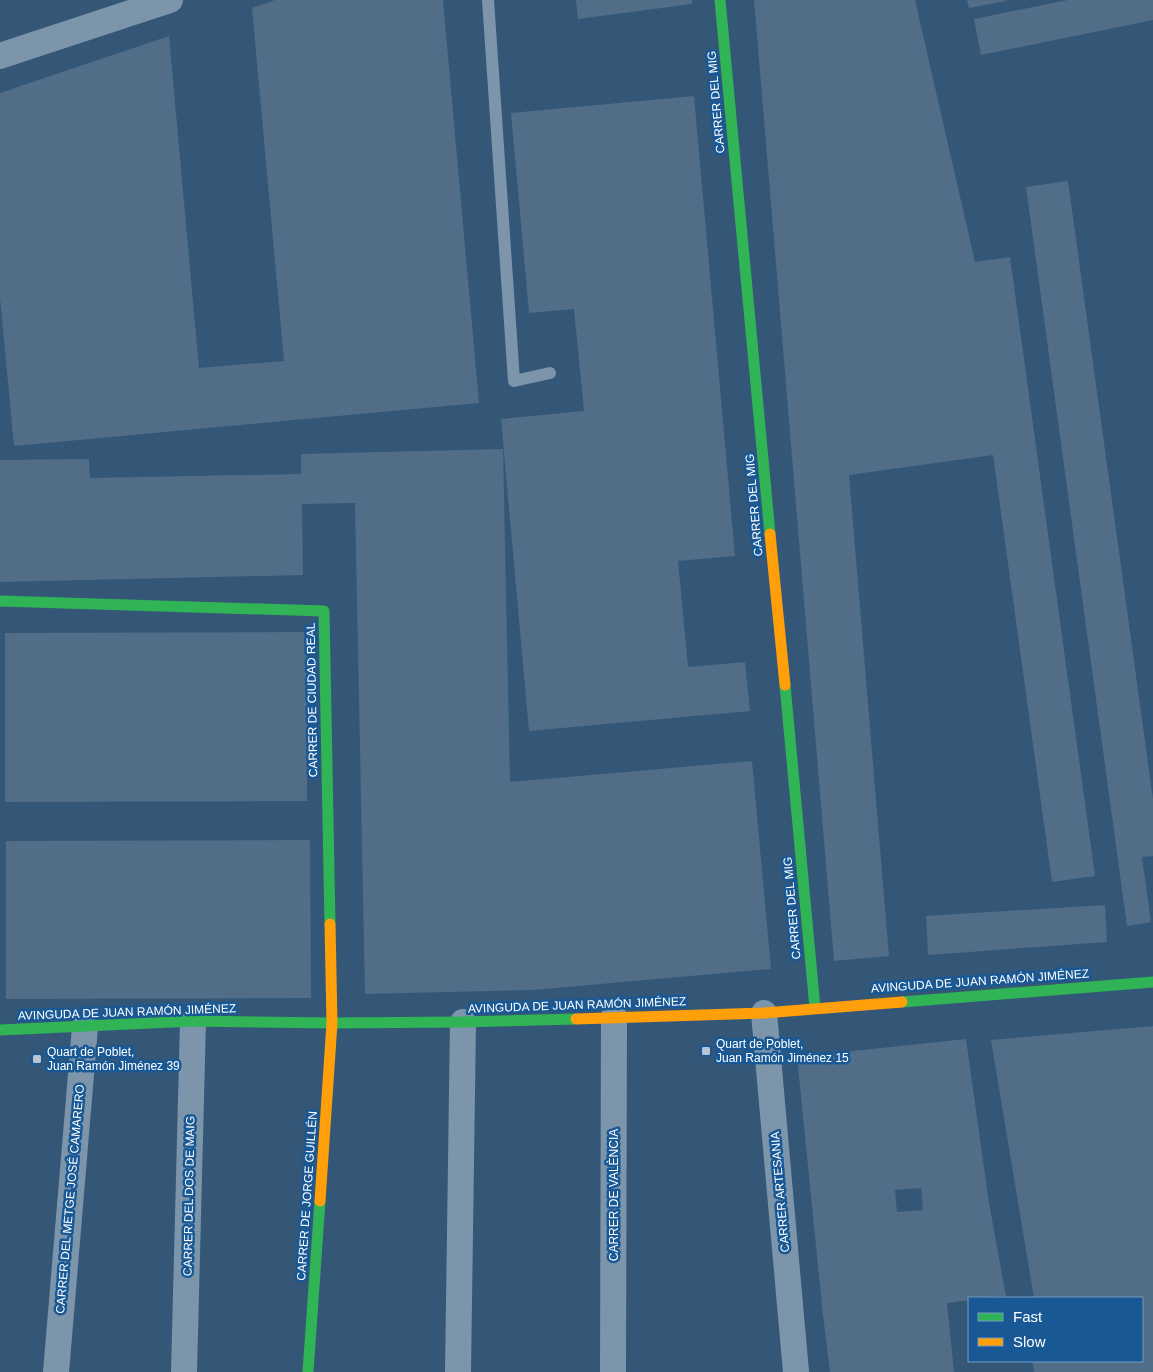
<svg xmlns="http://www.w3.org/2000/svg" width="1153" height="1372" font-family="Arial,sans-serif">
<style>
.building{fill:#516d87;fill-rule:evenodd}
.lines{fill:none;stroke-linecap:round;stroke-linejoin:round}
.lane{stroke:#7d95ab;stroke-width:12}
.street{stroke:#7d95ab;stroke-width:26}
.fast{stroke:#30b455;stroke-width:11}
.slow{stroke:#ff9f0a;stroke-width:11}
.poi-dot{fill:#b8c4d0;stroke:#175895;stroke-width:2}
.labels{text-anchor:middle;stroke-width:5;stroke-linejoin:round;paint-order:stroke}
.street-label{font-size:12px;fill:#fff;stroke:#175895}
.poi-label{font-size:12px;fill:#fff;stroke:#175895;text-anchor:start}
</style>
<rect width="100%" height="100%" fill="#345778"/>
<g class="building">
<path d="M275 0H443L479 403 14 446 0 298V93L169 36 199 368 284 361 252 8Z"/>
<path d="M576 0H692V4L578 19Z"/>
<path d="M754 0H915L975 262 1010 257 1095 876 1052 882 993 455 849 475 889 956 834 961Z"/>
<path d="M967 0H1006V1L969 8Z"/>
<path d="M1068 0H1153V20L981 55 974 19Z"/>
<path d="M694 96 735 556 678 561 688 667 745 662 750 711 529 731 501 419 584 411 574 309 529 313 511 113Z"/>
<path d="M1068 181 1153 799V856L1142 857 1151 922 1127 926 1026 187Z"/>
<path d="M503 449 510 782 752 761 771 969 533 990 365 994 355 503 302 504 303 575 0 582V460L89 459 90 478 301 474V454Z"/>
<path d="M307 632V801L5 802V633Z"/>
<path d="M310 840 311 998 6 999V841Z"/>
<path d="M1105 905 1107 942 928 955 926 916Z"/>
<path d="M1153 1026V1372H1034L1032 1361H1142V1298H1034L991 1040Z"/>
<path d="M966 1039 989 1203 1006 1296 969 1298V1300L947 1303 954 1372H830L823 1315 797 1057ZM921 1188 923 1210 897 1212 895 1190Z"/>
</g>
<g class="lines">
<path class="lane" d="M488 0 514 381 550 373"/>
<g class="street">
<path d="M0 56 170 0"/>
<path d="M764 1013 796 1372"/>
<path d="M56 1372 85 1027"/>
<path d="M184 1372 193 1021"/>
<path d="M458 1372 463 1022"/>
<path d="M613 1372 614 1017"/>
</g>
<g class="fast">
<path d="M720 0 770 534"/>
<path d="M0 601 324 611 330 924"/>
<path d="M785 685 815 1008"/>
<path d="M902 1002 1153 982"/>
<path d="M0 1030 193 1021 332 1023 463 1022 576 1019"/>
<path d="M308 1372 320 1201"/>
</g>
<g class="slow">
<path d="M770 534 785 685"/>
<path d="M576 1019 764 1013 902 1002"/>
<path d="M320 1201 332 1023 330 924"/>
</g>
</g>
<g class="poi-dot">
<rect x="701" y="1046" width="10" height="10" rx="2.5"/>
<rect x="32" y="1054" width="10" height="10" rx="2.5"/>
</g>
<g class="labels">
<g class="street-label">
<text transform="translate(716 102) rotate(-95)" y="4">CARRER DEL MIG</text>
<text transform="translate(754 505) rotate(-95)" y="4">CARRER DEL MIG</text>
<text transform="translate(312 700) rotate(-91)" y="4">CARRER DE CIUDAD REAL</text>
<text transform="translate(792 908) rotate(-95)" y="4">CARRER DEL MIG</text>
<text transform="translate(980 981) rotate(-4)" y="4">AVINGUDA DE JUAN RAMÓN JIMÉNEZ</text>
<text transform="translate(577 1005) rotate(-2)" y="4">AVINGUDA DE JUAN RAMÓN JIMÉNEZ</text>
<text transform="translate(127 1012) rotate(-2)" y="4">AVINGUDA DE JUAN RAMÓN JIMÉNEZ</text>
<text transform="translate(780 1192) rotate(-95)" y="4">CARRER ARTESANIA</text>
<text transform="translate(614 1195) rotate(-90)" y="4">CARRER DE VALÈNCIA</text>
<text transform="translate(189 1196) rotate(-89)" y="4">CARRER DEL DOS DE MAIG</text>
<text transform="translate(307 1196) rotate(-86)" y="4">CARRER DE JORGE GUILLÉN</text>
<text transform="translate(70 1199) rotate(-85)" y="4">CARRER DEL METGE JOSÉ CAMARERO</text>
</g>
<g class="poi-label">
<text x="716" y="1048">Quart de Poblet,<tspan x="716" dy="14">Juan Ramón Jiménez 15</tspan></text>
<text x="47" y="1056">Quart de Poblet,<tspan x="47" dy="14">Juan Ramón Jiménez 39</tspan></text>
</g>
</g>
<rect x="968" y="1297" width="175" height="65" fill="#175895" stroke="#749bbf"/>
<rect x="978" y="1313" width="25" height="8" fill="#30b455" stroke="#749bbf"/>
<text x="1013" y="1322" font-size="15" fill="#ffffff">Fast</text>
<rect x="978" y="1338" width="25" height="8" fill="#ff9f0a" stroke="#749bbf"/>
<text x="1013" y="1347" font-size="15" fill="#ffffff">Slow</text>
</svg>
